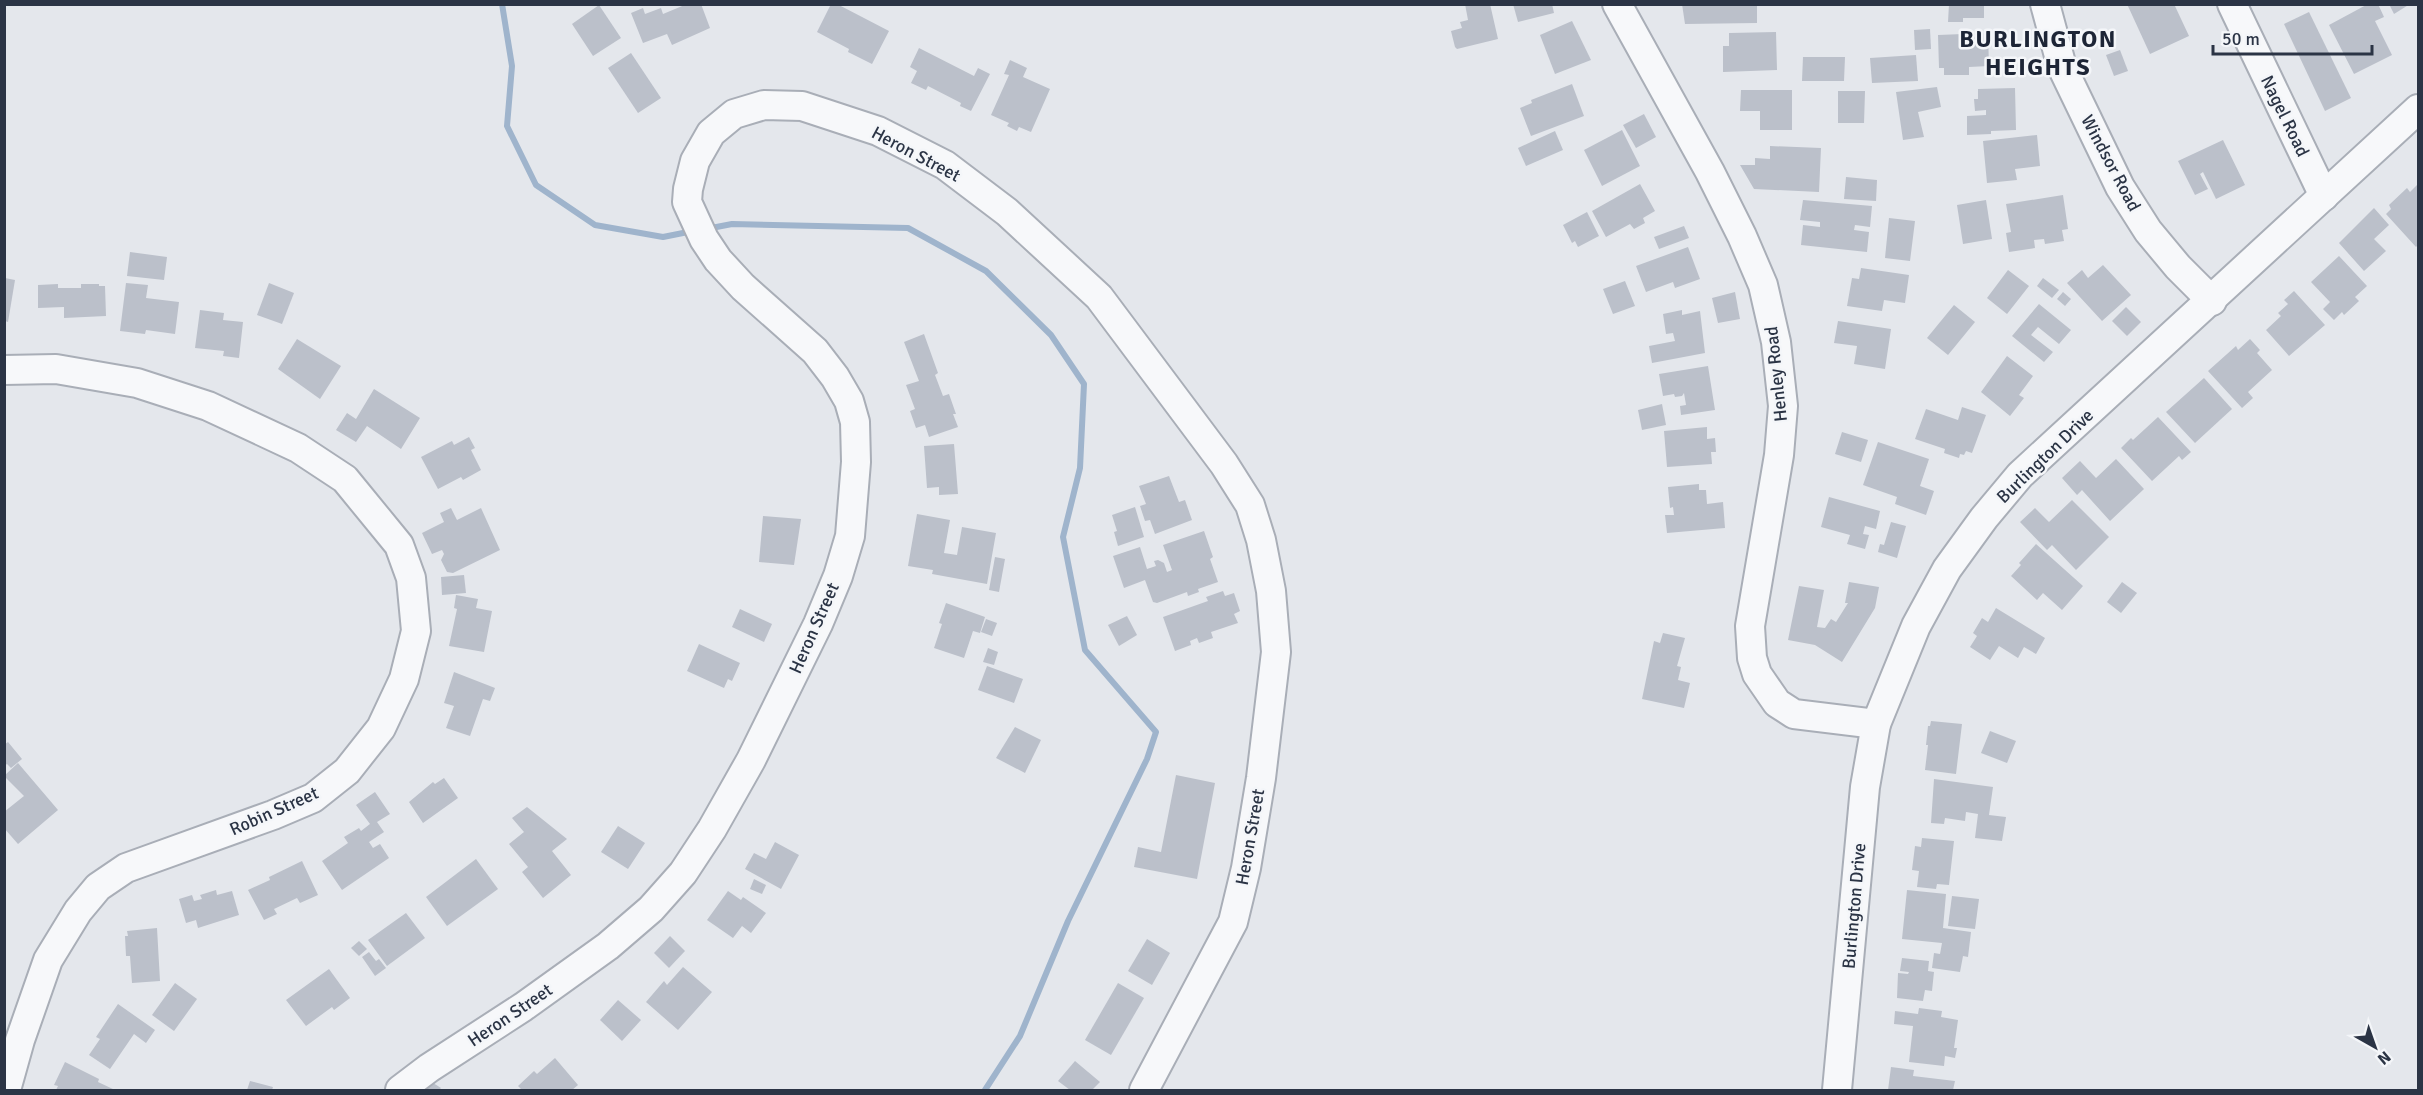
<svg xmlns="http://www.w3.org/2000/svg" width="2423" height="1095" font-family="Signika,sans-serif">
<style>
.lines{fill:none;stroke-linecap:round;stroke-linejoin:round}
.stream{stroke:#9fb4cc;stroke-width:6}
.building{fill:#bbc0ca}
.minor-casing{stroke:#a9aeb7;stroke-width:32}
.minor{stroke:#f7f8fa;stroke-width:28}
.labels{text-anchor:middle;stroke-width:5;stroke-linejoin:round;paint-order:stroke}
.street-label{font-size:18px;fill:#2b3445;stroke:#f4f6f9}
.district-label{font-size:24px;font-weight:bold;letter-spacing:1.5px;fill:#1d2536;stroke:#f4f6f9}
</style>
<rect width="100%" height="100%" fill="#e4e7ec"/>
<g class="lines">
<g class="stream">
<path d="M502 4 512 66 507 126 536 185 595 225 663 237 693 231"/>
<path d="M706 229 732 224 908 228 986 271 1051 335 1084 384 1080 468 1063 537 1085 650 1156 732 1147 759 1068 921 1020 1036 985 1090"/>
</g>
</g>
<g class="building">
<path d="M687 4H701L710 28 672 45 667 34 643 43 631 13 643 8 645 14 661 8 663 14Z"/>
<path d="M831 4H837L889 31 872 64 848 52 849 49 817 32Z"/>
<path d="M1465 4H1490L1498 39 1457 49 1455 47 1451 31 1462 28 1460 22 1468 20Z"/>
<path d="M1513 4H1552L1554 13 1518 22Z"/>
<path d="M1682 4H1757V23L1685 24Z"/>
<path d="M1949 4H1984V18H1963V22H1948Z"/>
<path d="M2127 4H2174L2189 36 2150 54Z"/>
<path d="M2368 4H2378L2384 17 2375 21 2392 55 2354 74 2329 25Z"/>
<path d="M2389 4H2410L2394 14Z"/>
<path d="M599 5 621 38 593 56 572 24Z"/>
<path d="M2309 12 2351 98 2325 111 2284 24Z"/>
<path d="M1572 21 1591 60 1555 74 1540 35Z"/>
<path d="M1930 29 1931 49 1915 50 1914 30Z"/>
<path d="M1776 32 1777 70 1723 72V46H1729V33Z"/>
<path d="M1988 33 1989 66 1969 67V75H1944V68H1939L1938 35Z"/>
<path d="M919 48 974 76 978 68 990 74 971 111 960 106 961 103 928 86 926 90 911 83 917 71 910 67Z"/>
<path d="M2120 50 2128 71 2114 76 2106 55Z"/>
<path d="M631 53 661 98 638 113 608 68Z"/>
<path d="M1916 55 1918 81 1872 83 1870 58Z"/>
<path d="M1803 57H1845L1844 81H1802Z"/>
<path d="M1010 60 1027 68 1023 77 1050 89 1031 132 1019 127 1017 131 1007 126 1009 123 991 115 1009 75 1004 74Z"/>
<path d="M1572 84 1584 116 1531 136 1520 108 1532 103 1531 100Z"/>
<path d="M1937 87 1941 107 1918 112 1924 137 1903 140 1896 92Z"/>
<path d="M2015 88 2016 130 1991 131V134L1967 135V116L1986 115V110L1975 111 1974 99H1978V89Z"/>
<path d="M1741 90H1792V130H1760V111H1740Z"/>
<path d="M1838 91H1865L1864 123H1838Z"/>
<path d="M1644 114 1656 137 1636 148 1623 125Z"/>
<path d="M1622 130 1640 166 1602 186 1584 150Z"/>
<path d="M1555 131 1563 150 1526 166 1518 148Z"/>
<path d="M2037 135 2040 166 2015 169 2017 180 1987 183 1983 141Z"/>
<path d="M2223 140 2245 185 2216 199 2203 172 2200 174 2208 189 2195 195 2178 161Z"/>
<path d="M1770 146 1821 148 1819 192 1754 189 1740 165H1755V158L1770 159Z"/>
<path d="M1846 177 1877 180 1876 201 1844 199Z"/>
<path d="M1640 184 1655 211 1643 218 1645 223 1634 229 1630 224 1606 237 1592 211Z"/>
<path d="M2418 184V245L2416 247 2386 214 2391 209 2389 205 2407 188 2410 192Z"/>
<path d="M2063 195 2068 229 2062 230 2064 241 2045 244 2044 239 2034 240 2035 248 2009 252 2006 233 2011 232 2006 204Z"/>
<path d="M1803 200 1872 206 1870 227 1855 225 1854 230 1869 232 1867 252 1801 245 1803 225 1820 227V222L1800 220Z"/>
<path d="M1986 200 1992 239 1963 244 1957 205Z"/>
<path d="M2374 208 2389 225 2374 239 2386 251 2364 271 2339 243Z"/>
<path d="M1587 212 1599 236 1578 247 1575 241 1572 243 1563 225Z"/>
<path d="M1889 218 1915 221 1910 261 1885 258Z"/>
<path d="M1684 226 1689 238 1659 249 1654 237Z"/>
<path d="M1688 247 1700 279 1675 288 1673 282 1646 292 1636 266Z"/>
<path d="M130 252 167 257 164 280 127 276Z"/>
<path d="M2339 256 2367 286 2355 297 2359 301 2344 315 2342 312 2334 320 2323 309 2330 302 2311 282Z"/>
<path d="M2103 265 2131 295 2102 321 2067 283 2082 270 2088 278Z"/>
<path d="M1861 268 1909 275 1905 303 1884 300 1882 311 1847 306 1852 278 1859 279Z"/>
<path d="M2008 270 2029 286 2007 314 1987 298Z"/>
<path d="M5 278 15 280 8 322 5 321Z"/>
<path d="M2043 278 2059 290 2052 298 2037 286Z"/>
<path d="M1625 281 1635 306 1613 314 1603 289Z"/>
<path d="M126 283 148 285 146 298 179 302 175 334 146 330 145 334 120 331Z"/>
<path d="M269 283 294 293 282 324 257 315Z"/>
<path d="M58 284V288H81V284H99V286H105L106 316 64 318V307L38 308V285Z"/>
<path d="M2294 291 2325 325 2289 356 2266 330 2281 316 2278 313 2288 304 2284 300Z"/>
<path d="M1735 292 1740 319 1718 323 1712 298Z"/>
<path d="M2063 292 2071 299 2065 306 2057 299Z"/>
<path d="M2039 304 2071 330 2059 344 2038 327 2031 335 2053 352 2044 362 2012 336Z"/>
<path d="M1954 305 1975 322 1948 355 1927 338Z"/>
<path d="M2126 307 2141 322 2127 336 2112 321Z"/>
<path d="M200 310 224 313 223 320 243 322 239 358 223 356 224 351 195 348Z"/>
<path d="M1682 310V315L1700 311 1705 353 1652 363 1649 346 1675 341 1673 333 1666 334 1663 314Z"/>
<path d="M1838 321 1891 329 1885 369 1854 364 1857 346 1834 343Z"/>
<path d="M924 334 938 373 935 375 943 396 949 394 956 414H953L958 427 929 437 925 425 916 428 910 411 915 409 906 385 919 381 904 342Z"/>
<path d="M297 339 341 366 320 399 278 369Z"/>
<path d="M2250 339 2260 350 2257 353 2272 370 2248 392 2253 398 2242 408 2208 371 2236 346 2238 350Z"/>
<path d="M2007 356 2033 376 2019 395 2024 398 2010 416 1981 392Z"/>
<path d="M1708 366 1715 410 1681 415 1680 406 1686 405 1684 393 1682 396 1675 397 1674 394 1663 396 1659 374Z"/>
<path d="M2204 378 2232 409 2195 443 2166 412Z"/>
<path d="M374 389 420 418 401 449 367 426 356 442 336 430 347 413 356 419Z"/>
<path d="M1662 404 1666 425 1642 430 1638 410Z"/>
<path d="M1962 407 1986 415 1972 453 1966 451 1964 455 1960 454 1959 458 1944 453 1945 449 1915 439 1926 409 1958 420Z"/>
<path d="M2158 417 2191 452 2182 460 2179 456 2152 481 2121 448 2131 438 2133 440Z"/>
<path d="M1707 427V439L1715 438 1716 452H1711L1712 464 1667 467 1664 431Z"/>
<path d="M1842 432 1868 440 1861 462 1835 454Z"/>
<path d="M469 437 475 448 471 450 481 470 463 480 461 477 438 489 421 457 452 441 454 445Z"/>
<path d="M1878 442 1929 459 1920 486 1934 491 1926 515 1895 504 1897 497 1863 485Z"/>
<path d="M954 444 958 494 939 495V487L927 488 924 446Z"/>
<path d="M2116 459 2144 489 2110 521 2082 490 2077 495 2062 478 2080 461 2096 478Z"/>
<path d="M1169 476 1179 502 1185 500 1192 520 1155 534 1150 520 1145 521 1140 506 1146 504 1139 486Z"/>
<path d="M1699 484V490H1706L1707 504 1723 502 1725 528 1667 533 1665 515H1674L1673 507 1670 508 1668 487Z"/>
<path d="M1829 497 1880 511 1876 529 1865 526 1863 534 1869 535 1865 549 1847 544 1850 535 1821 527Z"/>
<path d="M2072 500 2109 537 2076 570 2052 545 2047 550 2020 522 2035 508 2049 522Z"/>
<path d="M1135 507 1144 537 1118 546 1114 532 1117 531 1112 515Z"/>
<path d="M451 508 457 520 481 508 500 550 453 573 447 572 441 560 444 554 442 550 432 554 422 533 444 522 440 513Z"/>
<path d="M917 514 950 520 944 553 957 555 962 527 996 533 987 584 932 574 933 570 908 566Z"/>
<path d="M763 516 801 519 794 565 759 562Z"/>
<path d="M1891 522 1906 526 1897 558 1878 552 1880 544 1884 545Z"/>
<path d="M1204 531 1213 557 1210 559 1218 582 1198 589 1199 592 1188 596 1187 592 1157 603 1153 602 1145 580 1124 588 1113 556 1140 547 1147 569 1156 566 1154 561 1158 560 1164 563 1167 572 1172 570 1163 545Z"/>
<path d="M2036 544 2083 586 2062 610 2043 593 2037 600 2011 576 2021 565 2019 563Z"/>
<path d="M995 557 1005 559 999 592 989 590Z"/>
<path d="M464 575 466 593 442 595 441 577Z"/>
<path d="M1849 582 1879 587 1875 608 1842 662 1815 645 1788 640 1799 586 1824 590 1817 627 1825 628 1831 619 1836 622 1848 603H1845Z"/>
<path d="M2122 582 2137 593 2121 613 2107 602Z"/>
<path d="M1223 591 1225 596 1234 593 1240 611 1234 614 1238 623 1211 632 1213 638 1199 643 1197 638 1190 641 1191 645 1175 651 1163 617 1208 601 1206 597Z"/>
<path d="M456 595 478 599 476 608 492 611 484 652 449 646 457 609 454 608Z"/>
<path d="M946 603 985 617 980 633 973 631 964 658 934 648 942 624 939 623Z"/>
<path d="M1996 608 2045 638 2036 654 2024 647 2018 658 1999 646 1990 660 1970 647 1977 636 1973 633 1982 618 1988 622Z"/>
<path d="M740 609 772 624 764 642 732 627Z"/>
<path d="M1127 616 1137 635 1119 646 1108 625Z"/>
<path d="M986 619 997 623 992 636 981 632Z"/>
<path d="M1663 633 1685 638 1677 666 1681 667 1678 680 1690 683 1684 708 1642 699 1654 641 1660 643Z"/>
<path d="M699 644 740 663 732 681 728 679 724 688 687 671Z"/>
<path d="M988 648 998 652 994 665 983 662Z"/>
<path d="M987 666 1023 679 1014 703 978 690Z"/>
<path d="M454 672 495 688 490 701 483 699 470 736 446 728 454 706 444 703Z"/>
<path d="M1931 721 1962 724 1956 774 1925 770 1928 745H1926L1928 726H1930Z"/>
<path d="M1015 727 1041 740 1025 773 996 758Z"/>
<path d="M1990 731 2016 741 2007 763 1981 753Z"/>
<path d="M8 742 22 759 11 768 7 764 4 766V745Z"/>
<path d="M18 763 58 810 18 844 4 828V812L24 796 4 776Z"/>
<path d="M1176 775 1215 783 1197 879 1134 867 1138 847 1161 852Z"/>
<path d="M444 778 458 798 423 823 409 802 433 782 435 784Z"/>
<path d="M1934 779 1993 787 1989 815 2006 817 2002 841 1975 838 1978 814 1966 812 1965 821 1945 818 1944 824 1931 823Z"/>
<path d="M375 792 390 814 377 822 384 832 369 842 373 848 380 844 389 858 342 890 322 861 348 843 344 837 359 828 361 831 370 824 356 805Z"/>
<path d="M527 807 567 839 552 851 571 875 543 898 522 872 528 867 509 844 524 832 512 818Z"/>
<path d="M618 826 645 843 628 869 601 852Z"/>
<path d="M1922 838 1954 841 1949 885 1937 884 1936 889 1917 887 1919 871 1912 870 1915 846 1921 847Z"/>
<path d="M775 842 799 855 781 889 745 869 754 853 766 859Z"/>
<path d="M476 859 498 889 447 926 426 897Z"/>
<path d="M302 861 318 895 300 903 297 898 274 909 277 914 264 920 248 890 270 880 269 877Z"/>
<path d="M754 879 766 885 762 894 750 889Z"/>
<path d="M216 890 217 895 232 891 239 915 198 928 196 920 186 923 179 899 192 895 194 901 202 899 200 895Z"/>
<path d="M1907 890 1946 894 1943 928 1971 932 1968 957 1963 956 1960 972 1932 968 1934 953 1940 954 1942 943 1902 939Z"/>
<path d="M728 891 741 900 743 897 766 913 751 933 742 926 733 938 707 920Z"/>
<path d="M1952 896 1979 899 1975 929 1948 926Z"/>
<path d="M406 913 425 938 387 966 368 940Z"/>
<path d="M157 928 160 981 132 983 130 956H126L125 936H128L127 931Z"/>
<path d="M670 936 685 951 669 968 654 953Z"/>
<path d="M1147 939 1170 953 1152 985 1128 971Z"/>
<path d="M359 941 367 949 359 956 351 948Z"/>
<path d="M369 952 376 961 379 959 386 968 375 976 362 957Z"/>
<path d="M1902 958 1929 961 1928 971 1934 972 1932 991 1925 990 1923 1001 1897 998 1898 973 1908 974 1909 972 1900 971Z"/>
<path d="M683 967 712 992 678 1030 646 1002 664 981 667 985Z"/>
<path d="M329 969 350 998 334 1010 332 1007 306 1026 286 1000Z"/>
<path d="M175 983 197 999 174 1031 152 1015Z"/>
<path d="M1118 983 1144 998 1111 1055 1085 1040Z"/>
<path d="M618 1000 641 1020 622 1041 600 1020Z"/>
<path d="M118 1004 155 1030 146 1043 134 1034 110 1069 89 1055 100 1039 96 1037Z"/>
<path d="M1919 1008 1942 1011 1941 1017 1958 1020 1954 1048H1957L1955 1058 1945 1056 1944 1066 1909 1062 1913 1026 1894 1024 1895 1011 1918 1014Z"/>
<path d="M555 1058 578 1085 572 1090H522L518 1086 534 1071 537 1074Z"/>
<path d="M1075 1061 1100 1082 1092 1090H1070L1058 1081Z"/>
<path d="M65 1062 99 1079 98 1082 115 1090H56L58 1086 54 1085Z"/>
<path d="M1891 1067 1914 1070 1913 1076 1955 1081 1953 1090H1888Z"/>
<path d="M250 1081 273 1087 272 1090H247Z"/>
<path d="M430 1081 441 1088 439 1090H424Z"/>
</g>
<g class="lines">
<defs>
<g id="minor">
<path d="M1617 4 1710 172 1742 236 1763 285 1776 342 1783 406 1779 455 1750 626 1752 658 1757 674 1777 703 1794 714 1876 724"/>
<path d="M2045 4 2062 67 2120 187 2148 231 2178 267 2212 301"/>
<path d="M2232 4 2324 196"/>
<path d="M4 370 56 369 137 383 208 406 298 448 345 479 399 545 411 578 416 631 404 679 381 728 347 771 313 798 273 815 126 868 98 887 78 911 48 960 20 1040 6 1090"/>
<path d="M400 1090 429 1068 523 1007 608 946 651 909 683 873 712 829 751 760 818 624 838 576 850 536 856 462 855 422 849 401 835 377 815 351 743 287 718 260 704 239 687 202 688 189 695 161 711 133 734 114 764 105 802 106 878 131 945 165 1007 212 1099 297 1224 464 1250 505 1261 540 1271 591 1276 652 1261 778 1246 868 1233 922 1144 1090"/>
<path d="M1837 1090 1865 787 1876 724 1916 626 1947 569 1984 518 2020 475 2418 109"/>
</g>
</defs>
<use href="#minor" class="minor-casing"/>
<use href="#minor" class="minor"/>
</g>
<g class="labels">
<g class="street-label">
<text transform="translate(2285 116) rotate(64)" y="6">Nagel Road</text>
<text transform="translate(916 154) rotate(28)" y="6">Heron Street</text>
<text transform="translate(2111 163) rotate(62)" y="6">Windsor Road</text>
<text transform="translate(1776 374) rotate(-96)" y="6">Henley Road</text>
<text transform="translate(2045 456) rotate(-44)" y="6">Burlington Drive</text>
<text transform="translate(814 628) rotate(-66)" y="6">Heron Street</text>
<text transform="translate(274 811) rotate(-24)" y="6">Robin Street</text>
<text transform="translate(1250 837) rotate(-80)" y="6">Heron Street</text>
<text transform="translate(1854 906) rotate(-85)" y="6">Burlington Drive</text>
<text transform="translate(510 1015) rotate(-34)" y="6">Heron Street</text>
</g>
<g class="district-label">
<text x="2038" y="47">BURLINGTON<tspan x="2038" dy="28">HEIGHTS</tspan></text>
</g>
</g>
<rect width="2423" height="1095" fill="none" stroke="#2b3445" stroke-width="12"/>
<g transform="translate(2375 1047) rotate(140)" stroke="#f4f6f9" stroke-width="4.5" paint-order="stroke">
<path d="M0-4.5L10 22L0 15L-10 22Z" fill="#2b3445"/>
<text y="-9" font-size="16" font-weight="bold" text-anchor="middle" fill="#2b3445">N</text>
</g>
<path d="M2213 45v9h159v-9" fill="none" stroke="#2b3445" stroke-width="3"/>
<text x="2222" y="45" font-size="18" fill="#2b3445" stroke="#f4f6f9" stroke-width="4.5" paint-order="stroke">50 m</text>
</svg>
